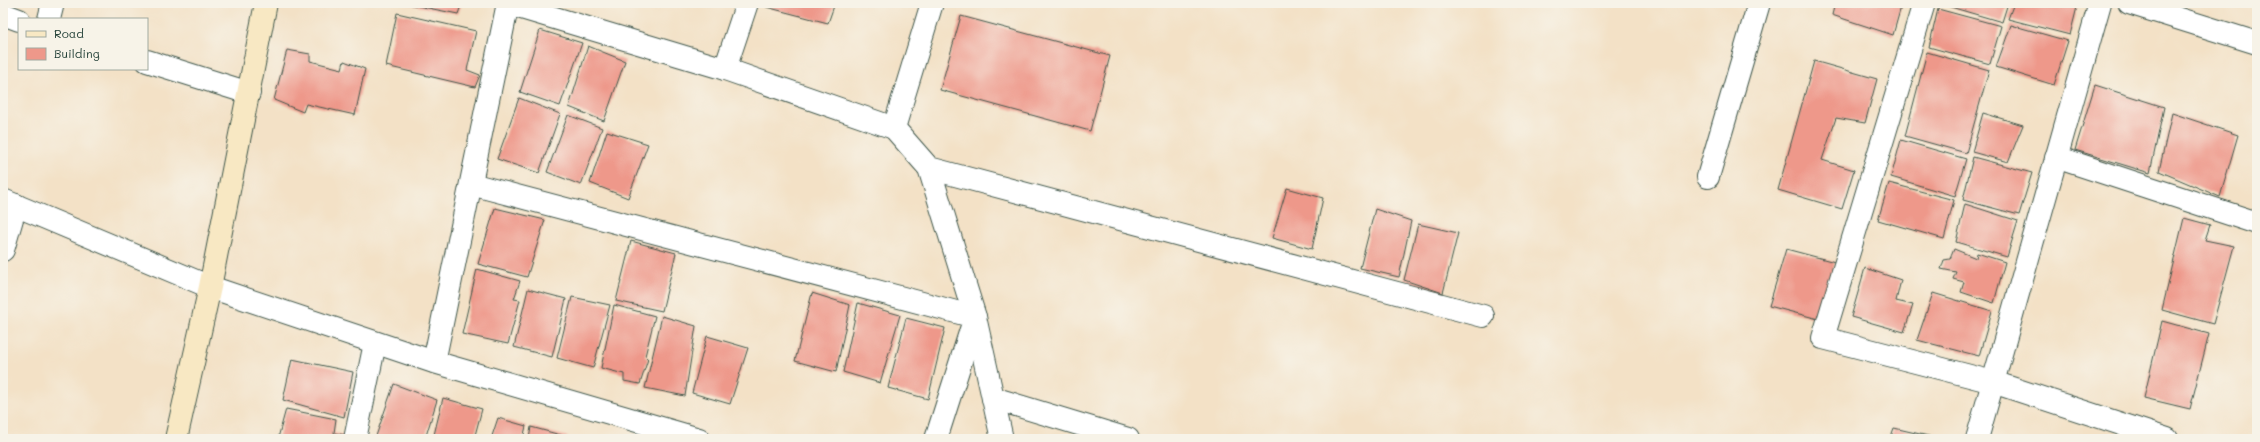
<svg xmlns="http://www.w3.org/2000/svg" width="2260" height="442" font-family="Mali,sans-serif">
<style>
.building{fill:#ee988a}
.lines{fill:none;stroke-linecap:round;stroke-linejoin:round}
.minor-casing{stroke:#3f564a;stroke-width:24}
.secondary-casing{stroke:#3f564a;stroke-width:24}
.minor{stroke:#fff;stroke-width:22}
.secondary{stroke:#f8e8c3;stroke-width:22}
</style>
<rect width="100%" height="100%" fill="#f7f3e8"/>
<filter id="ink" filterUnits="userSpaceOnUse"><feTurbulence type="fractalNoise" baseFrequency=".025" numOctaves="2"/><feDisplacementMap in="SourceGraphic" scale="8" xChannelSelector="R" yChannelSelector="G"/><feConvolveMatrix kernelMatrix="1 2 1 2 8 2 1 2 1" color-interpolation-filters="sRGB"/></filter>
<filter id="wash" filterUnits="userSpaceOnUse"><feTurbulence type="fractalNoise" baseFrequency=".012" numOctaves="4" result="noise"/><feDisplacementMap in="SourceGraphic" scale="16" xChannelSelector="R" yChannelSelector="G"/><feGaussianBlur stdDeviation="0.9" result="paint"/><feColorMatrix in="noise" values="0 0 0 0 0 0 0 0 0 0 0 0 0 0 0 0 0 1.4 0 .05"/><feComposite in="paint" operator="in"/></filter>
<g filter="url(#wash)">
<rect width="100%" height="100%" fill="#f3e1c6"/>
<g id="blocks">
<g class="building">
<path d="M403 3H462L458 14Z"/>
<path d="M768 3H835L828 23 766 7Z"/>
<path d="M1835 3H1902L1893 35 1832 15Z"/>
<path d="M1937 3H2008L2002 22Z"/>
<path d="M2014 3H2078L2070 35 2008 19Z"/>
<path d="M1938 9 2001 26 1990 64 1929 47Z"/>
<path d="M397 13 476 31 467 70 480 75 475 87 386 66Z"/>
<path d="M961 16 1110 56 1090 131 940 90Z"/>
<path d="M2011 25 2068 41 2054 85 1996 67Z"/>
<path d="M540 30 582 43 560 106 520 92Z"/>
<path d="M588 46 625 61 604 121 569 107Z"/>
<path d="M287 50 310 54V61L342 69 344 61 365 69 355 115 306 104 303 112 274 100Z"/>
<path d="M1927 52 1989 70 1966 153 1905 136Z"/>
<path d="M1814 61 1877 79 1865 123 1836 118 1822 160 1854 170 1842 209 1778 190Z"/>
<path d="M2095 85 2164 107 2150 173 2075 150Z"/>
<path d="M519 98 560 114 539 173 497 159Z"/>
<path d="M1983 113 2023 125 2008 162 1972 152Z"/>
<path d="M2172 113 2238 135 2220 197 2159 171Z"/>
<path d="M568 115 602 128 581 185 547 172Z"/>
<path d="M607 131 648 144 628 198 590 183Z"/>
<path d="M1901 140 1966 159 1955 196 1891 177Z"/>
<path d="M1973 157 2032 173 2019 215 1963 200Z"/>
<path d="M1889 183 1954 200 1944 239 1878 220Z"/>
<path d="M1287 188 1323 198 1312 249 1272 238Z"/>
<path d="M1965 204 2018 221 2007 257 1956 242Z"/>
<path d="M495 208 545 220 527 277 478 264Z"/>
<path d="M1375 209 1411 221 1399 277 1360 268Z"/>
<path d="M2184 218 2210 225 2205 240 2234 246 2213 324 2162 310Z"/>
<path d="M1418 224 1458 233 1443 293 1404 280Z"/>
<path d="M631 241 676 253 662 311 616 301Z"/>
<path d="M1786 249 1835 262 1822 320 1769 306Z"/>
<path d="M1954 249 1976 258 1977 253 2005 262 1994 303 1961 292 1964 282 1953 279 1956 272 1941 269 1944 260 1950 259Z"/>
<path d="M1865 268 1901 280 1896 301 1913 305 1904 332 1851 317Z"/>
<path d="M477 269 520 281 514 299 520 300 508 344 462 334Z"/>
<path d="M528 289 566 299 552 357 514 347Z"/>
<path d="M812 293 850 305 836 372 795 361Z"/>
<path d="M1933 293 1992 311 1979 356 1917 340Z"/>
<path d="M572 297 610 305 593 368 557 358Z"/>
<path d="M858 303 900 315 880 383 843 372Z"/>
<path d="M614 305 655 316 645 356 648 359 640 384 624 381V374L601 368Z"/>
<path d="M662 316 696 326 685 396 645 388Z"/>
<path d="M906 318 945 328 928 399 888 388Z"/>
<path d="M2162 321 2209 334 2190 409 2144 398Z"/>
<path d="M707 336 748 348 730 404 692 393Z"/>
<path d="M292 359 353 372 344 417 283 400Z"/>
<path d="M394 384 437 400 425 439H375Z"/>
<path d="M443 398 482 409 474 439H433Z"/>
<path d="M286 409 336 419 334 433 345 435 343 439 278 438Z"/>
<path d="M498 418 526 426 523 439H491Z"/>
<path d="M531 427 568 437 567 439H529Z"/>
<path d="M1894 428 1937 438V439H1890Z"/>
</g>
</g>
</g>
<g filter="url(#ink)">
<use href="#blocks" fill-opacity="0" stroke="#3f564a" stroke-width="1"/>
<g class="lines">
<defs>
<g id="minor">
<path d="M1924 3 1823 338 1993 382 2167 439"/>
<path d="M2129 3 2257 43"/>
<path d="M508 4 725 69 894 128 932 3"/>
<path d="M3 14 19 20"/>
<path d="M49 19 53 3"/>
<path d="M147 61 249 93"/>
<path d="M725 69 747 3"/>
<path d="M894 128 929 168 975 317 1002 439"/>
<path d="M2056 157 2257 223"/>
<path d="M929 168 1483 316"/>
<path d="M1708 177 1759 3"/>
<path d="M471 184 975 317 936 439"/>
<path d="M3 200 210 287 434 362 699 439"/>
<path d="M3 250 16 205"/>
<path d="M434 362 508 3"/>
<path d="M993 398 1128 439"/>
<path d="M355 439 375 343"/>
<path d="M1977 439 2100 3"/>
</g>
<path id="secondary" d="M176 439 210 287 266 3"/>
</defs>
<use href="#minor" class="minor-casing"/>
<use href="#secondary" class="secondary-casing"/>
<use href="#minor" class="minor"/>
<use href="#secondary" class="secondary"/>
</g>
</g>
<rect width="2260" height="442" fill="none" stroke="#f7f3e8" stroke-width="16"/>
<rect x="18" y="18" width="130" height="52" fill="#f7f3e8" stroke="#a1aaa0"/>
<rect x="26" y="31" width="20" height="6" fill="#f8e8c3" stroke="#a1aaa0"/>
<text x="54" y="38" font-size="12" fill="#1f3d34">Road</text>
<rect x="26" y="48" width="20" height="12" fill="#ee988a" stroke="#a1aaa0"/>
<text x="54" y="58" font-size="12" fill="#1f3d34">Building</text>
</svg>
